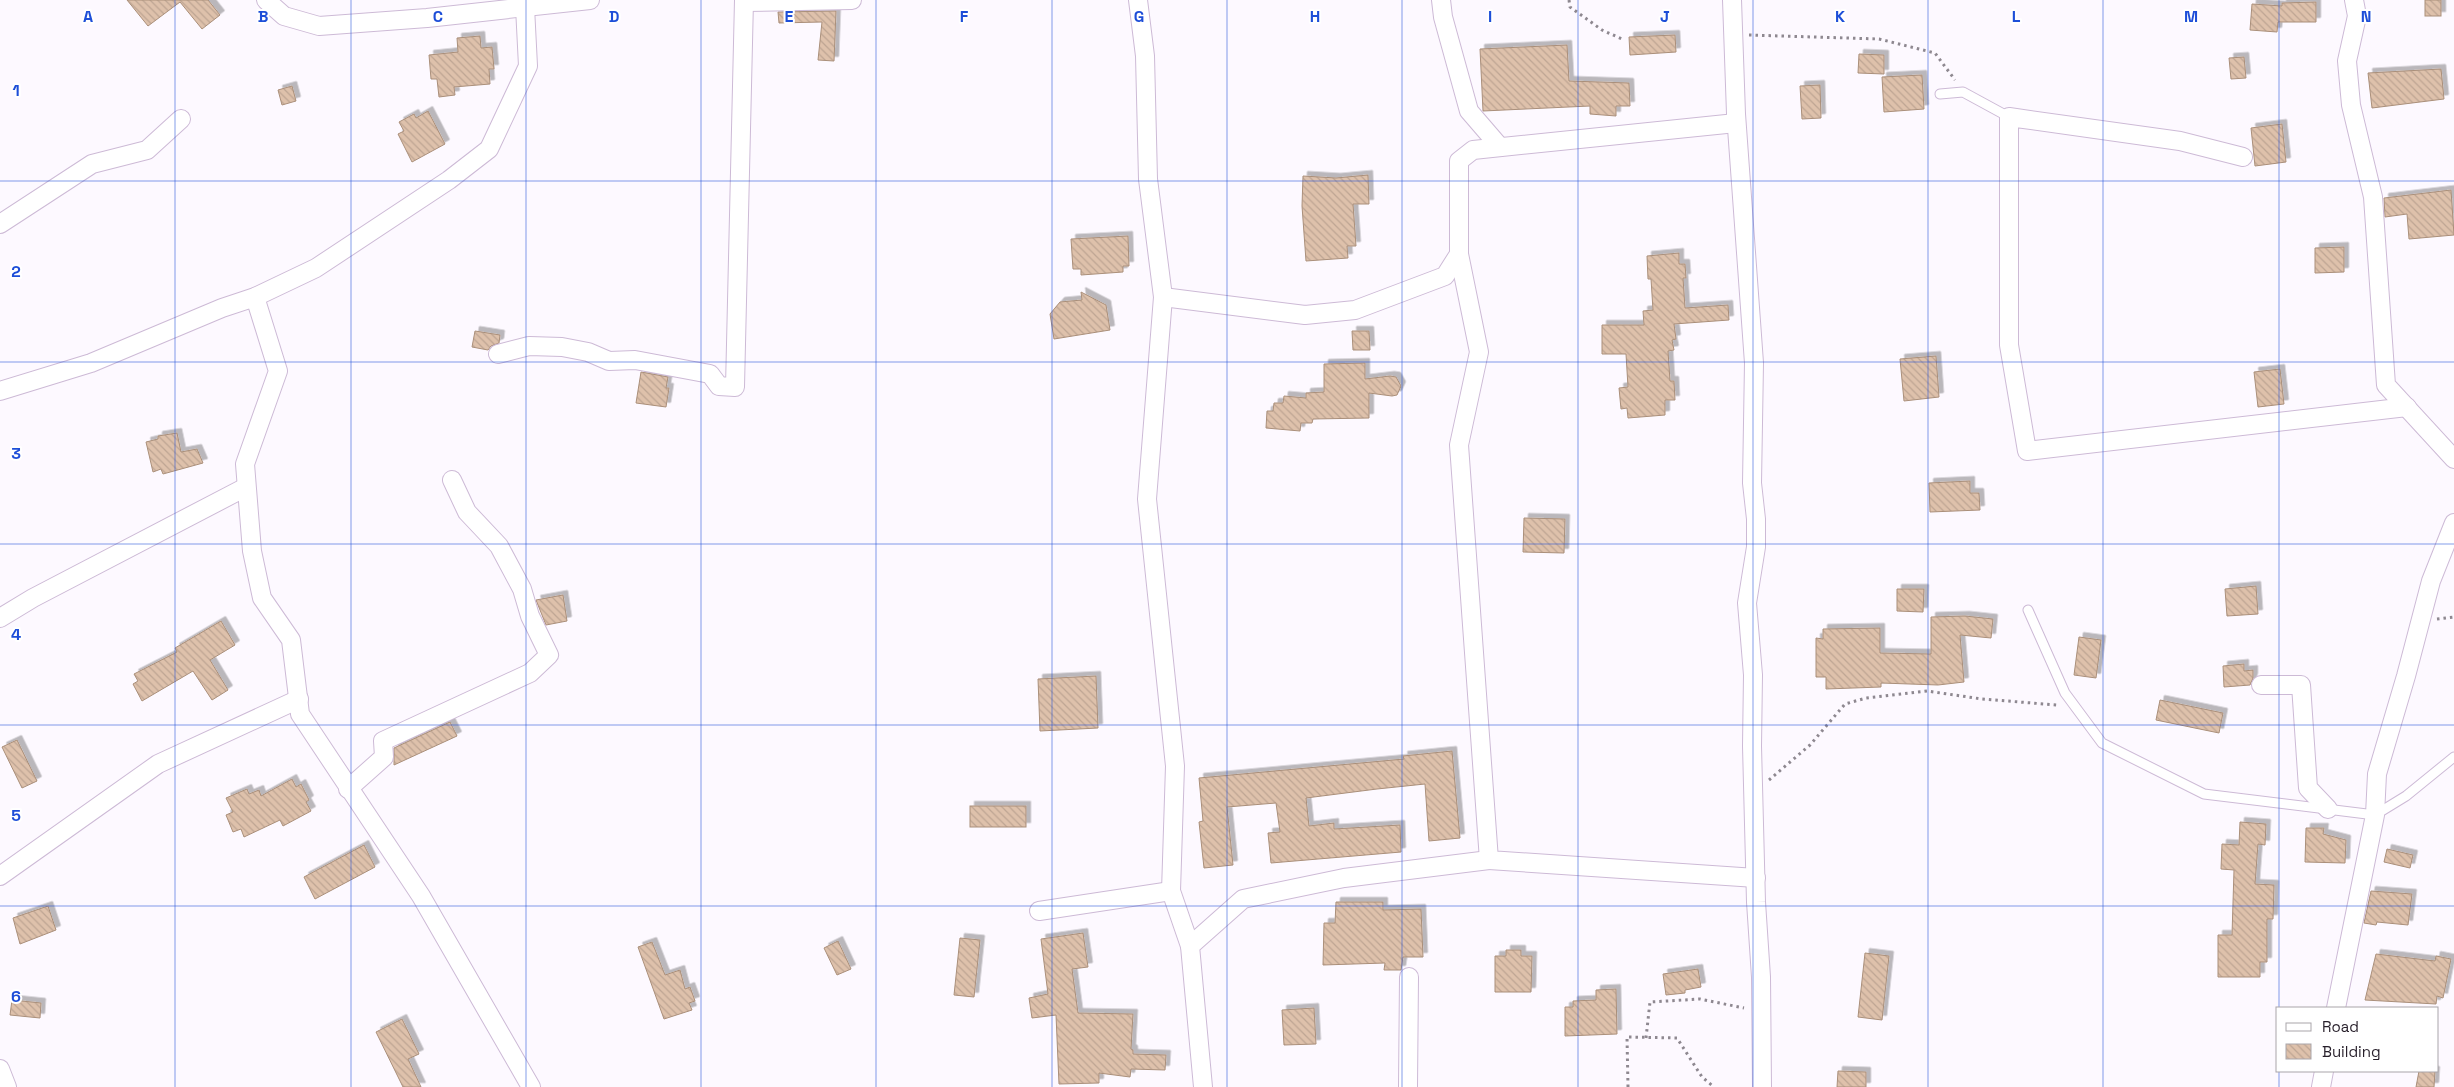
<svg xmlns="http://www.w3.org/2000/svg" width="2454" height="1087" font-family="'Space Grotesk',sans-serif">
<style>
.building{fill:url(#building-back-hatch);stroke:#aa8f7a;filter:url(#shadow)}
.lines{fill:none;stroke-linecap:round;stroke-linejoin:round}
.service-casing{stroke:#cdbad6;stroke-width:11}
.minor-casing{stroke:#cdbad6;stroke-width:20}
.path{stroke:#8e8890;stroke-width:3;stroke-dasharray:2.5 4;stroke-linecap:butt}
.service{stroke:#fff;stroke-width:9}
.minor{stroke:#fff;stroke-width:18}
.grid{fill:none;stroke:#1d4ed8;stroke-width:1;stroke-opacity:0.55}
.grid-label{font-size:16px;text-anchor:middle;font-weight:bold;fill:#1d4ed8;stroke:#fff;stroke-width:4;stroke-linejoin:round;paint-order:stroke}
</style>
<defs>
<pattern id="building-back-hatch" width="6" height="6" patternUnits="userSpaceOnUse" patternTransform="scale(1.25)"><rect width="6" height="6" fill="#dec1ab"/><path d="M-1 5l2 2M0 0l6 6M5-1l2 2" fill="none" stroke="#bea593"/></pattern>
<filter id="shadow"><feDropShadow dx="4.5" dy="-4.5" stdDeviation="0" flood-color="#0004"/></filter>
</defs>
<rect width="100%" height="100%" fill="#fdf9ff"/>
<g class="building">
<path d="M127 0H208L220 15 202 29 180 2 148 26Z"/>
<rect x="2425" y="0" width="16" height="16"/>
<path d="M2316 2V22H2278L2277 32 2250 30 2252 4 2282 6V3Z"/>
<path d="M836 11 834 61 818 60 822 22 779 23 778 12Z"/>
<path d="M1675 35 1676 52 1630 55 1629 37Z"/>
<path d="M480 36 481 48 492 47 494 69H489L490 84 454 87 455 95 439 97 437 79H431L429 55 458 52 457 38Z"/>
<path d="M1567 45 1569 81 1629 83 1630 106H1616V116L1590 114V106L1483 111 1480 49Z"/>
<path d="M1859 54 1884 55V74L1858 73Z"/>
<path d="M2244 57 2246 78 2231 79 2229 58Z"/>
<path d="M2441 69 2444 99 2372 108 2368 73Z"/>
<path d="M1922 75 1924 109 1884 112 1882 77Z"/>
<path d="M1820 85 1821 118 1802 119 1800 86Z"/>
<path d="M292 86 296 101 282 105 278 90Z"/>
<path d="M428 111 445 144 412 162 398 134 404 131 399 122 414 114 416 118Z"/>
<path d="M2282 124 2286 162 2255 166 2251 128Z"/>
<path d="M1368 175 1369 204H1353L1356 246H1347L1348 258 1306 261 1302 206 1303 176 1336 178Z"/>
<path d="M2451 190 2454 235 2409 239 2407 214 2385 217 2384 198Z"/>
<path d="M1128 236 1129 266H1123V272L1081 275V269H1073L1071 239Z"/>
<path d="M2344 247V272L2315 273V248Z"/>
<path d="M1679 253V264H1685L1686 278H1683L1685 308 1728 305 1729 320 1674 324 1676 339 1672 340 1674 350 1668 351 1670 381H1674L1675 400H1665V415L1628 418 1627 408 1621 409 1619 388 1628 387 1626 354H1602V325H1644L1643 311 1653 310 1651 279H1648L1647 256Z"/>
<path d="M1081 292 1106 305 1110 330 1054 339 1050 314 1060 302 1082 300Z"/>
<path d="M475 331 500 335 499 343 491 346 488 350 472 347Z"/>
<path d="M1352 331H1369L1370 350H1353Z"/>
<path d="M1936 356 1939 397 1904 401 1900 359Z"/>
<path d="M1365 363V379L1390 376 1396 377 1401 386 1397 395 1392 396 1369 393V418L1313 419 1312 423H1301L1300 431 1266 428 1267 411H1273L1274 403H1283L1284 396 1306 398V393L1324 392V364Z"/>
<path d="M2280 369 2284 404 2258 407 2254 372Z"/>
<path d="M641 372 668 377 666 388H669L666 407 636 403Z"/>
<path d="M177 433 181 452 197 449 203 463 163 474 161 469 153 472 146 442 158 439V436Z"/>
<path d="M1970 481V493H1979L1980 510 1930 512 1929 483Z"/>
<path d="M1524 518 1565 519 1564 553 1523 552Z"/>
<path d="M2256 586 2258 614 2227 616 2225 589Z"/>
<path d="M1897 589H1924L1923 612 1897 611Z"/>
<path d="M563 595 567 621 546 625 536 600Z"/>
<path d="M1965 616 1993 619 1991 638 1960 635 1964 682 1938 685 1881 683V687L1826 689V677H1816V638L1823 639V629L1880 628V653L1931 654V617Z"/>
<path d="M221 621 235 645 210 660 228 690 212 700 193 671 142 701 133 684 138 681 134 674 177 652 175 648Z"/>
<path d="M2079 637 2101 640 2096 678 2074 675Z"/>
<path d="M2244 664V671L2253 670V678L2250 685 2224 687 2223 666Z"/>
<path d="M1096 676 1098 728 1040 731 1038 679Z"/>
<path d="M2160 700 2223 713 2219 733 2156 720Z"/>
<path d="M450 722 457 736 394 765V748Z"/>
<path d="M17 740 37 781 22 788 2 747Z"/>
<path d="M1452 751 1460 838 1429 841 1425 784 1377 789 1306 798 1309 826 1334 823V829L1400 825 1401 852 1271 863 1268 833 1280 832 1276 803 1227 807 1233 865 1204 868 1199 822 1203 821 1199 778 1404 759 1403 756Z"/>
<path d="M292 779 296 787 301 784 309 800 306 802 311 811 283 826 280 820 244 837 241 829 233 832 226 815 233 812 226 798 247 789 249 794 259 790 261 796Z"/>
<rect x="970" y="806" width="56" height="21"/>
<path d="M2240 822 2266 824 2265 845 2258 844 2255 884 2274 885 2273 919H2267V962H2260V977H2218V935H2232L2234 870 2221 869 2222 844 2239 845Z"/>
<path d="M2306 828H2324L2323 834 2346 840 2345 863 2305 862Z"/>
<path d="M364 845 375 867 315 899 304 877Z"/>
<path d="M2387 849 2413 855 2410 868 2384 862Z"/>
<path d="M2371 891 2412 894 2408 925 2377 922 2376 925 2364 923Z"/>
<path d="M1336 902H1383V910L1421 909 1423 957H1403L1401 970H1384L1385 963 1323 965 1324 923H1335Z"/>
<path d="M48 906 56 930 20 944 13 918Z"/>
<path d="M1083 933 1088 967 1072 969 1078 1013 1133 1014 1131 1049 1133 1050V1054L1166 1055 1165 1070 1131 1069 1130 1077 1099 1073V1083L1059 1084 1056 1015 1032 1018 1029 998 1048 994 1041 939Z"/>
<path d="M960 938 980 940 974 997 954 995Z"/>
<path d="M838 941 851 969 837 975 824 948Z"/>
<path d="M652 942 665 975 680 970 685 989 690 987 695 1001 689 1003 692 1010 664 1019 638 947Z"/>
<path d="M1506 950H1521V956H1532L1531 992H1495V956H1506Z"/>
<path d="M1865 953 1889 956 1882 1020 1858 1017Z"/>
<path d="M2376 954 2435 961 2436 956 2451 959 2443 998 2437 996 2436 1004 2365 1000Z"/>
<path d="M1698 969 1701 987 1685 990V993L1666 995 1663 974Z"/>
<path d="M1616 989 1617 1034 1565 1036V1007H1573V1001L1596 1000V990Z"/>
<path d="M12 1000 41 1003 40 1018 10 1015Z"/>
<path d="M1314 1008 1316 1044 1284 1045 1282 1010Z"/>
<path d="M402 1019 419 1054 408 1059 421 1087H403L376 1032Z"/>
<path d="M1838 1071 1866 1072V1087H1837Z"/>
<path d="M2419 1071H2435L2434 1087H2416Z"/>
</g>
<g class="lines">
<defs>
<g id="service">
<path d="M1940 94 1963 92 2009 117"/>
<path d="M2028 610 2065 693 2102 743 2204 794 2375 815 2406 796 2454 757"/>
</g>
<g id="minor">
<path d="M266 0 284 16 319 26 427 18 590 0"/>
<path d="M1138 0 1145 56 1148 179 1163 297 1305 315 1355 310 1445 276 1459 254V161L1473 150 1736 123"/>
<path d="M1441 0 1443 17 1469 111 1500 147"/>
<path d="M1732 0 1736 114 1754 363 1752 483 1756 519V547L1747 603 1753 675 1752 746 1756 902 1761 977 1762 1087"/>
<path d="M2354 0 2357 16 2347 61 2351 105 2373 197 2386 385 2454 459"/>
<path d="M744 2 852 0"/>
<path d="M2243 157 2180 141 2009 117V345L2027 451 2407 407"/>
<path d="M0 224 92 164 147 150 181 119"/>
<path d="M1459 254 1479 352 1459 445 1489 860 1756 878"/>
<path d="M255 297 278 371 245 464 252 551 262 598 291 640 300 714 421 896 531 1087"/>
<path d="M1163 297 1147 499 1175 766 1171 891 1190 946"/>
<path d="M498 354 529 346 562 347 588 352 609 361 635 360 710 374 719 386 735 387 744 0"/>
<path d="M0 391 91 363 222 308 255 297 316 268 449 180 489 149 528 66 525 7"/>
<path d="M0 618 33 598 246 487"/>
<path d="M2261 685H2301L2308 788 2328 809"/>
<path d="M348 789 384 757 383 741 530 673 549 655 530 616 522 589 499 546 467 512 452 480"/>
<path d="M0 876 158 764 299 699"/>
<path d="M1039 911 1171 891"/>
<path d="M2336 1008 2375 815 2377 774 2406 676 2431 581 2454 523"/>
<path d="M0 1069 7 1087"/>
<path d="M1203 1087 1190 946 1243 899 1344 878 1489 860"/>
<path d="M1408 1087 1409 977"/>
<path d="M2321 1087 2324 1071"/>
</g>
</defs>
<use href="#service" class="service-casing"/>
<use href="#minor" class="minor-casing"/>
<g class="path">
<path d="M1569 0 1570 7 1602 30 1622 39"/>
<path d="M1749 35 1879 39 1935 53 1955 80"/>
<path d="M2437 619 2454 617"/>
<path d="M1769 780 1810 745 1845 704 1866 698 1927 691 1982 699 2057 705"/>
<path d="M1646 1038 1650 1002 1700 999 1744 1008"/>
<path d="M1628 1087 1627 1037 1677 1038 1702 1077 1714 1087"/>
</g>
<use href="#service" class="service"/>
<use href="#minor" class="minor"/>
</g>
<path class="grid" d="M175 0V1087M351 0V1087M526 0V1087M701 0V1087M876 0V1087M1052 0V1087M1227 0V1087M1402 0V1087M1578 0V1087M1753 0V1087M1928 0V1087M2103 0V1087M2279 0V1008M0 181H2454M0 362H2454M0 544H2454M0 725H2454M0 906H2454M2279 1071V1087"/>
<g class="grid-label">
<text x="88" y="22">A</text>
<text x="263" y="22">B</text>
<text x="438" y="22">C</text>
<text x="614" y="22">D</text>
<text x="789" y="22">E</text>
<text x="964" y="22">F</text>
<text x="1139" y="22">G</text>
<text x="1315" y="22">H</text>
<text x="1490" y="22">I</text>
<text x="1665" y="22">J</text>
<text x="1840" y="22">K</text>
<text x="2016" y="22">L</text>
<text x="2191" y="22">M</text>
<text x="2366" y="22">N</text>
<text x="16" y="96">1</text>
<text x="16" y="277">2</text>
<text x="16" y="459">3</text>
<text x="16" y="640">4</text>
<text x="16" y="821">5</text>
<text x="16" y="1002">6</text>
</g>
<rect x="2276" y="1007" width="162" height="65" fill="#ffffff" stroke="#a9a5aa"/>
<rect x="2286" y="1023" width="25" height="8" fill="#ffffff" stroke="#a9a5aa"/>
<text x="2322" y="1032" font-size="15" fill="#271f2a">Road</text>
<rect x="2286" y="1044" width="25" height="15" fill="url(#building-back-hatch)" stroke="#a9a5aa"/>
<text x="2322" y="1057" font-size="15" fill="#271f2a">Building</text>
</svg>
